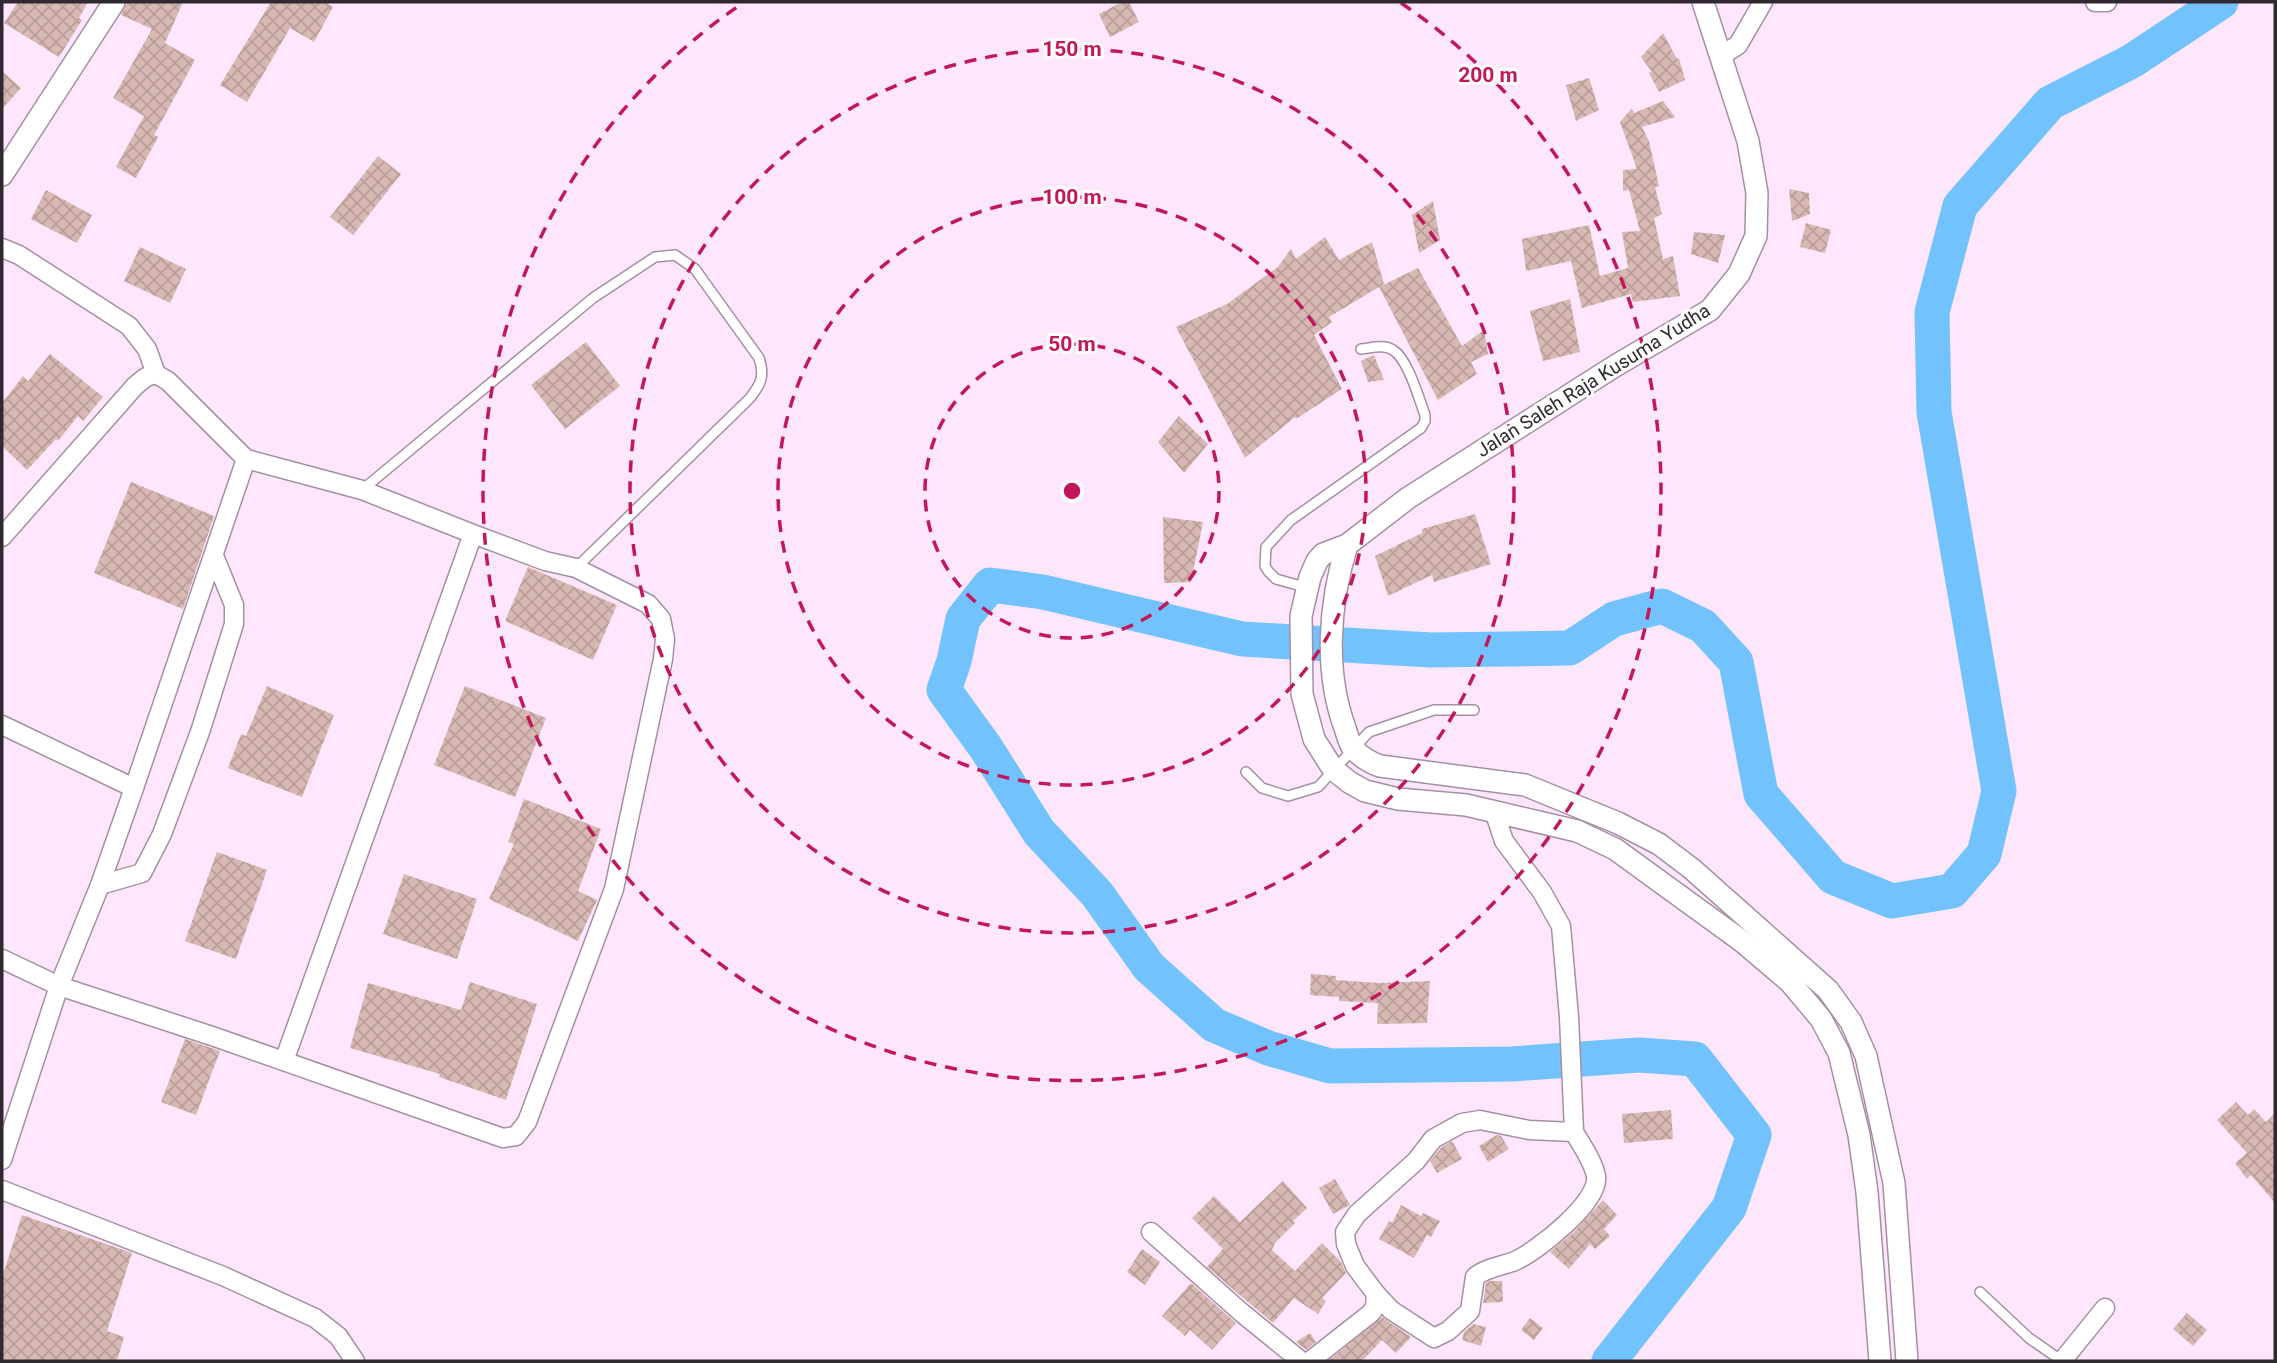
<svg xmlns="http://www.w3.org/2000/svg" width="2277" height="1363" font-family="Roboto,sans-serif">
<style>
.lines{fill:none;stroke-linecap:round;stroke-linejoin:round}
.river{stroke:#72c2fd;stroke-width:35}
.building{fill:url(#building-cross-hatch)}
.service-casing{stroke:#a58fa3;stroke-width:12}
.minor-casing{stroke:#a58fa3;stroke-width:21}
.tertiary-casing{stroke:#a58fa3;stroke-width:24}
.service{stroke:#fff;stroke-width:9}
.minor{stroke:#fff;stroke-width:18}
.tertiary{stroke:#fff;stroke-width:21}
.ring{fill:none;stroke:#c2185b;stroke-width:3.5;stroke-dasharray:12 9}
.labels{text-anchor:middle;stroke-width:6;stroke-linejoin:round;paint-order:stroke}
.street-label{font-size:19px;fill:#312931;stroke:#fcfcfc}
.centre{fill:#c2185b;stroke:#fcfcfc;stroke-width:3.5}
.ring-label{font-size:21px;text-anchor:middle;font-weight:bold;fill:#c2185b;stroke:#fcfcfc;stroke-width:6;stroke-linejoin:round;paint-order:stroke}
</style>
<defs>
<pattern id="building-cross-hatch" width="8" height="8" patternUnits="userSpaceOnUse" patternTransform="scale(1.75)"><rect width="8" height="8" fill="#d8b8b2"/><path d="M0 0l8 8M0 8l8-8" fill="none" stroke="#ba9e9a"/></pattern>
</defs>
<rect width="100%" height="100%" fill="#fee7fc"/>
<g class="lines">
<path class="river" d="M1609 1361 1729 1208 1754 1135 1695 1059 1639 1055 1512 1064 1330 1066 1268 1048 1214 1025 1149 967 1097 894 1039 832 986 748 944 690 954 661 963 619 990 585 1043 592 1242 639 1431 650 1570 648 1614 619 1662 606 1703 626 1736 662 1761 794 1833 877 1892 901 1952 891 1984 854 1999 791 1934 412 1932 312 1960 206 2050 103 2132 61 2221 2"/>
</g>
<g class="building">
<path d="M18 2H88L79 18 82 20 59 57 4 23Z"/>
<path d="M127 2H183L165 43 195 60 154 135 158 137 136 178 116 167 144 116 113 98 152 29 121 15Z"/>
<path d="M271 2H325L333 7 314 42 290 28 247 102 220 85Z"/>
<path d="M1122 2H1129L1139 22 1110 37 1099 14Z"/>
<path d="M1663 33 1677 59 1679 58 1685 80 1659 92 1649 73 1652 72 1641 57Z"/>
<path d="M2 71 21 88 2 109Z"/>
<path d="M1589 78 1599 110 1576 121 1566 85Z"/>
<path d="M1663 101 1675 117 1642 127 1649 141 1659 186 1655 187 1662 214 1654 218 1663 259 1673 256 1680 296 1633 302 1631 294 1582 308 1571 261 1526 271 1522 239 1589 225 1600 276 1628 268 1622 232 1640 231 1629 190 1623 191V170L1637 169 1620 122 1632 108 1634 113Z"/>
<path d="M378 156 401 174 353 235 330 217Z"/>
<path d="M1789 189 1809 193 1810 214 1792 221Z"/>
<path d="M46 190 92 215 77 243 31 219Z"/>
<path d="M1433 201 1440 240 1419 253 1412 215Z"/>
<path d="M1806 223 1831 230 1825 253 1800 247Z"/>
<path d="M1694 232 1725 235 1718 263 1691 254Z"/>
<path d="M1325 237 1339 260 1372 242 1384 284 1329 317 1332 322 1314 335 1342 389 1296 419 1295 417 1245 458 1176 327 1227 304 1278 267 1291 249 1296 259Z"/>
<path d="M140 247 186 269 170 303 124 281Z"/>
<path d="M1418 268 1462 346 1484 330 1488 354 1471 362 1477 374 1438 400 1379 287Z"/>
<path d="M1570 299 1580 352 1543 361 1530 311Z"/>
<path d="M586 342 620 386 565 429 531 385Z"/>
<path d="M50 354 103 397 83 421 78 416 58 441 56 439 27 470 2 446V403L23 376 28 381Z"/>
<path d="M1374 355 1384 380 1368 382 1361 361Z"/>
<path d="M1179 416 1208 444 1184 473 1158 442Z"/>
<path d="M131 482 214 516 183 609 94 573Z"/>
<path d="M1475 514 1491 564 1434 582 1432 575 1388 596 1375 556 1422 533V529Z"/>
<path d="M1163 517 1203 522 1191 582 1164 583Z"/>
<path d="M528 567 617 605 593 660 505 621Z"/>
<path d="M267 686 334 715 302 797 228 768 241 734 246 736Z"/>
<path d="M465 686 546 718 515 797 434 765Z"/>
<path d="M524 799 601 829 578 891 597 900 578 941 489 899 514 844 508 842Z"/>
<path d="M217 852 267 870 236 959 185 941Z"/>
<path d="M404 874 477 899 457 959 383 934Z"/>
<path d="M1311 974 1336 976V980L1379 983 1430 981 1427 1023 1377 1024 1378 1003 1339 1001V997L1310 995Z"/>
<path d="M470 982 537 1004 506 1100 439 1077 440 1074 350 1048 368 983 461 1010Z"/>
<path d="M185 1039 220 1051 196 1115 161 1102Z"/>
<path d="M2236 1102 2248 1115 2254 1109 2266 1122 2275 1113V1203L2251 1175 2247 1179 2235 1163 2247 1153 2217 1120Z"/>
<path d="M1671 1110 1673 1139 1624 1143 1622 1114Z"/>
<path d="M1497 1135 1501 1136 1509 1149 1488 1162 1479 1146Z"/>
<path d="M1452 1141 1462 1159 1437 1173 1430 1161 1441 1148Z"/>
<path d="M1335 1179 1350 1205 1333 1214 1319 1188Z"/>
<path d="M1283 1181 1307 1208 1293 1221 1295 1223 1275 1243 1272 1250 1295 1271 1322 1243 1341 1262 1346 1273 1322 1298 1326 1301 1318 1314 1294 1298 1273 1323 1207 1267 1223 1249 1192 1218 1214 1196 1240 1222Z"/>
<path d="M1603 1200 1617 1215 1604 1229 1610 1236 1595 1249 1590 1244 1569 1269 1550 1252 1573 1233Z"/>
<path d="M1401 1205 1421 1216 1423 1213 1440 1221 1431 1237 1427 1235 1414 1258 1379 1239 1389 1221 1392 1223Z"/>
<path d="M22 1215 132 1253 107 1331 124 1337 117 1361H2V1278Z"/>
<path d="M1142 1249 1160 1262 1145 1285 1127 1272Z"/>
<path d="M1490 1281H1502L1503 1302 1483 1303 1486 1283Z"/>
<path d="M1190 1284H1192L1236 1323 1212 1350 1190 1330 1185 1336 1162 1316Z"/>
<path d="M2187 1313 2207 1330 2193 1346 2173 1329Z"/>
<path d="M1382 1317 1411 1337 1396 1353 1382 1340 1362 1361H1328Z"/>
<path d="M1530 1318 1543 1328 1534 1340 1521 1330Z"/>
<path d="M1473 1324 1486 1327 1481 1346 1462 1340 1464 1332Z"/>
<path d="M1310 1333 1316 1342 1306 1350 1296 1342Z"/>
</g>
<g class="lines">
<defs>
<g id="service">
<path d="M362 490 593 298 655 257 675 255 695 269 759 358C765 376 761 384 750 398L576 568"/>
<path d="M1308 588 1276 579 1268 571 1265 566 1266 547 1291 520 1421 428 1425 421V415C1419 399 1408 359 1393 350 1384 344 1371 348 1361 349"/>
<path d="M1246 772 1262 788 1288 796 1318 787 1369 732 1434 710H1474"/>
<path d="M1980 1292 2029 1338 2062 1361"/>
</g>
<g id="minor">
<path d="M2095 2H2107"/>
<path d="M1722 55 1738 45 1763 2"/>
<path d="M2 248 19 255 129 326 147 349 156 374"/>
<path d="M2 537 135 386 146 377 156 374 168 381 246 459 362 490 473 534 545 561 576 568 648 604 661 619 665 639 663 659 614 889 527 1122 516 1136 503 1138 212 1036 59 986 2 959"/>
<path d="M2 725 134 788"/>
<path d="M100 885 142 873 162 834 200 732 234 624V605L214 556"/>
<path d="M284 1061 473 534"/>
<path d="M2 1160 59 986 100 885 134 788 246 459"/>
<path d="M2 1190 223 1276 315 1318 338 1336 355 1361"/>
<path d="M1151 1232 1242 1313 1301 1361"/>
<path d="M1376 1294 1391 1310 1434 1338 1448 1331 1470 1311 1475 1277C1485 1268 1502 1266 1515 1261 1537 1251 1600 1202 1596 1176 1593 1161 1582 1146 1574 1132"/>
<path d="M1310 1361 1371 1313 1375 1307 1376 1294 1355 1266 1346 1244 1345 1232 1357 1214 1416 1161 1433 1139 1462 1123 1480 1120 1529 1130 1574 1132 1569 1017 1561 926 1542 892 1504 841 1494 811"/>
<path d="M2062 1361 2105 1308"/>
</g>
<g id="tertiary">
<path d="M1703 2 1748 141 1757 193 1756 236 1739 274 1710 310 1615 366 1408 498 1347 545 1323 554 1317 561 1310 577 1301 616 1302 694 1314 739 1333 769 1349 782 1365 791 1398 799 1466 805 1577 831 1615 849 1743 942 1790 982 1821 1019 1839 1053 1859 1135 1867 1192 1880 1361"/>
<path d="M2 175 114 2"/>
<path d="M1347 545C1329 603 1324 671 1345 728 1347 734 1349 743 1353 748 1359 756 1371 763 1380 766L1525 785 1618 823 1659 844 1692 869 1828 990 1851 1022 1866 1056 1894 1183 1907 1361"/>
</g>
</defs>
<use href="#service" class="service-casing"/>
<use href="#minor" class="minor-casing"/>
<use href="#tertiary" class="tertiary-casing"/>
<use href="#service" class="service"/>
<use href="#minor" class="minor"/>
<use href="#tertiary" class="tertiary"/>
</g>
<g class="ring">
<circle cx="1072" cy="491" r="147"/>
<circle cx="1072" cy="491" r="294"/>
<circle cx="1072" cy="491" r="442"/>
<path d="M1401 3A589 589 0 1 1 743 3"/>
</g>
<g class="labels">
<g class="street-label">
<text transform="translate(1593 380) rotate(-32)" y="7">Jalan Saleh Raja Kusuma Yudha</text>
</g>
</g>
<circle cx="1072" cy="491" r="10" class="centre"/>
<g class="ring-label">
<text x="1072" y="56">150 m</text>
<text x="1488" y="82">200 m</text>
<text x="1072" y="204">100 m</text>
<text x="1072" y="351">50 m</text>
</g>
<rect width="2277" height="1363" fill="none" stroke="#312931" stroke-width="7"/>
</svg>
